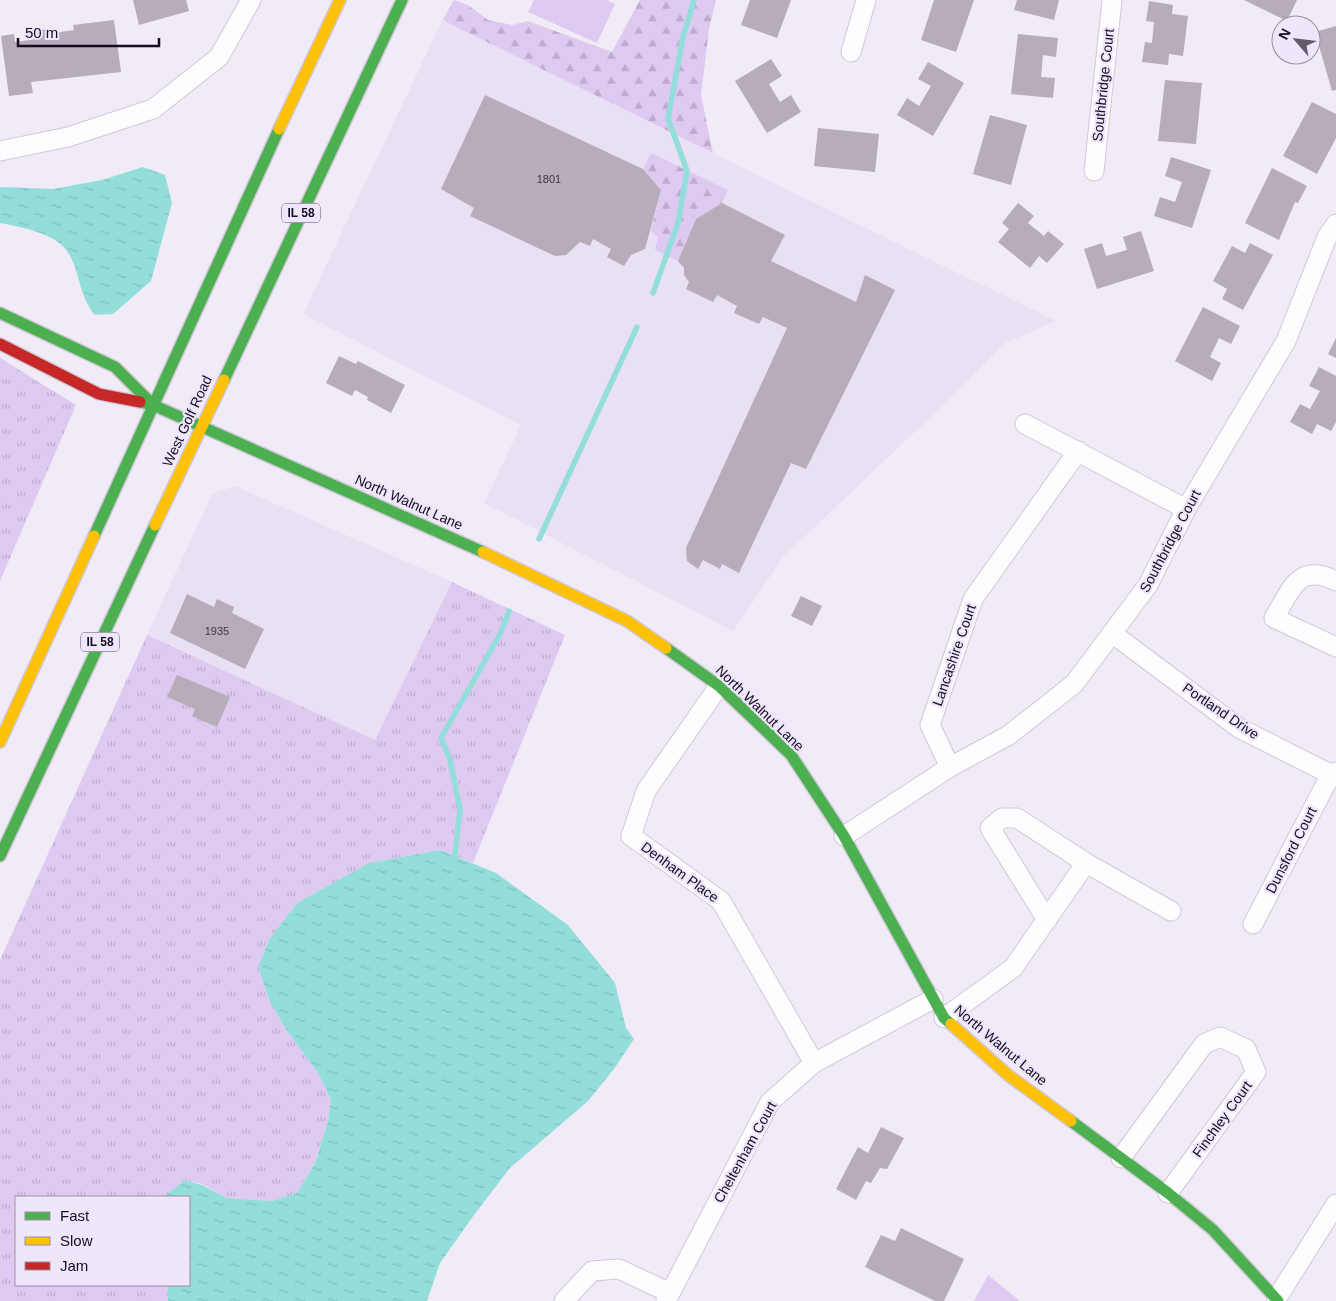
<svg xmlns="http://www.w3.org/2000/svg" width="1336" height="1301" font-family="Helvetica,sans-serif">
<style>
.built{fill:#e9e0f3}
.grass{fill:url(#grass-tufts)}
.forest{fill:url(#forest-firs)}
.green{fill:#decaf1}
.water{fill:url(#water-ripples)}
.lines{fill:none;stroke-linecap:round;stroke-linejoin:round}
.stream{stroke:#93dedb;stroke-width:5.5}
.building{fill:#b7acb9}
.street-casing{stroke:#d0c8d8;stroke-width:21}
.fast-casing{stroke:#d0c8d8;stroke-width:14}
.slow-casing{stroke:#d0c8d8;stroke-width:14}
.jam-casing{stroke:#d0c8d8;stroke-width:14}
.street{stroke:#fdfcfe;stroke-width:19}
.fast{stroke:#4caf50;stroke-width:11}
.slow{stroke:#ffc107;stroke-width:11}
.jam{stroke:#c62828;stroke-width:11}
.labels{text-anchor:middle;stroke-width:4.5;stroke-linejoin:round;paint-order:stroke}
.number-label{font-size:11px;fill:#3e3446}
.shield{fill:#f0e6fc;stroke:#574d61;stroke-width:1}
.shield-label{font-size:12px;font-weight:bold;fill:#160c1f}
.street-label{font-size:14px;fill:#160c1f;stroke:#f0e6fc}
</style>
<defs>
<pattern id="grass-tufts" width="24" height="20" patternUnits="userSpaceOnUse" patternTransform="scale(1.25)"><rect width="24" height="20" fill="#decaf1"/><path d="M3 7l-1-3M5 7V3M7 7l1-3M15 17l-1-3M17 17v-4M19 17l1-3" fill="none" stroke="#beacce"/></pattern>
<pattern id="forest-firs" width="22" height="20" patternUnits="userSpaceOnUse" patternTransform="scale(1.25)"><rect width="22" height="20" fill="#decaf1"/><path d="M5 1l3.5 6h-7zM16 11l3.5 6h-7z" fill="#beacce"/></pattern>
<pattern id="water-ripples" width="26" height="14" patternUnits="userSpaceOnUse" patternTransform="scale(1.25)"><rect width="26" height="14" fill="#93dedb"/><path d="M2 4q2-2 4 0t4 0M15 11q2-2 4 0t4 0" fill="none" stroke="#7ebdbc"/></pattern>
</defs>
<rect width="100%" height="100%" fill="#f1ebf7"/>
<g class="built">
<path d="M443 19 450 24 663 129 1056 321 1003 344 959 390 784 556 733 631 484 503 521 425 303 314Z"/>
<path d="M235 486 452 582 375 740 147 635 212 494Z"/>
</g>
<g class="grass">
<path d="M0 358 76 405 0 581Z"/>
<path d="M452 582 565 635 473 863 440 850 369 863 297 903 270 938 258 967 270 1002 287 1031 318 1073 331 1100 328 1121 315 1162 297 1193 273 1201 227 1198 202 1184 185 1180 164 1197H16V1285H168V1301H0V960L147 635 375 740Z"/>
</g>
<g class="forest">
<path d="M454 0 468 5 488 20 512 25 528 21 612 52 640 0H716L709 29 701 95 713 153 450 24 443 19Z"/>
<path d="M651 153 728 190 722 203 696 219 678 261 655 250 658 237 651 231 661 190 643 169Z"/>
</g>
<g class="green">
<path d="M534 0H607L615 4 597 43 528 12Z"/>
<path d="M988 1275 1020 1301H974Z"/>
</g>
<g class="water">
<path d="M143 167 165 175 172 203 151 281 113 314 95 315C78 295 80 269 67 251 55 233 20 227 0 223V187L53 189 102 180Z"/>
<path d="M440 850 496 873 568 925 615 983 626 1028 634 1039 614 1069 588 1101 510 1168 474 1215 440 1263 427 1301H168V1285H189V1197H164L166 1195 185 1180 202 1185 227 1198 272 1201 297 1193 315 1163 328 1121 331 1100 318 1073 287 1031 270 1002 258 967 270 938 297 903 369 863Z"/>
</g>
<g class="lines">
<g class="stream">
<path d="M653 293 678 223 687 171 668 118 683 37 694 0"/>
<path d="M539 539 637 327"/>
<path d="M454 863 460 809 450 760 441 738 500 634 509 611"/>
</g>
</g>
<g class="building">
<path d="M133 0H186L189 11 139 25Z"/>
<path d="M750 0H791L777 38 741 25Z"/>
<path d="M934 0H974L956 52 921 40Z"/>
<path d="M1017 0H1059L1054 20 1014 10Z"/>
<path d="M1244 0H1297L1287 21Z"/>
<path d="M1149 1 1173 5 1172 14 1188 16 1183 56 1169 54 1168 65 1142 62 1145 42 1152 43 1154 22 1146 21Z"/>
<path d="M114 20 121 72 31 82 33 93 9 96 1 36 14 34 15 42 37 39 36 31 46 29 47 34 74 30 73 25Z"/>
<path d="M1336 26V90L1332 91 1315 32Z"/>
<path d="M1018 34 1058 38 1056 57 1043 55 1041 77 1055 78 1053 98 1011 94Z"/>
<path d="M771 59 782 76 769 84 780 102 791 95 801 112 767 133 735 81Z"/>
<path d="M928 62 964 83 933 136 897 115 907 98 919 106 931 86 918 79Z"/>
<path d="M1165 80 1202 83 1196 144 1158 141Z"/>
<path d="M485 95 643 169 661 190 645 249 631 255 624 266 607 257 611 249 593 239 590 246 580 242 566 255 555 256 470 216 474 208 441 189Z"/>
<path d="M1312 102 1336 114V138L1317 174 1283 156Z"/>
<path d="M990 115 1027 125 1011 185 973 174Z"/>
<path d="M818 128 879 134 875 172 814 166Z"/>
<path d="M1171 157 1211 170 1192 228 1154 216 1160 197 1175 202 1182 182 1165 176Z"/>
<path d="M1272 168 1307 186 1298 203 1295 202 1279 240 1245 223Z"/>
<path d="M722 203 785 235 771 261 856 302 865 275 895 290 806 469 791 463 739 573 722 564 720 569 703 560 698 569 687 561 686 548 787 328 763 317 759 324 734 313 737 306 717 295 713 302 686 289 689 282 684 275V268L678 261 696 219Z"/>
<path d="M1018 203 1034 216 1028 223 1044 236 1048 231 1064 244 1047 263 1039 256 1030 268 998 242 1009 229 1002 223Z"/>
<path d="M1141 231 1154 271 1097 289 1084 249 1102 243 1106 256 1127 250 1123 237Z"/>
<path d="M1250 243 1273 255 1243 310 1222 299 1227 289 1213 281 1232 246 1245 253Z"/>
<path d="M1203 307 1240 326 1231 344 1219 338 1210 357 1221 363 1212 381 1175 361Z"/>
<path d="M1336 338V358L1328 354Z"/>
<path d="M339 356 356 364 358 361 405 385 391 413 367 400 368 397 355 390 352 396 326 383Z"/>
<path d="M1319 367 1336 376V422L1331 431 1317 424 1312 434 1290 422 1300 404 1310 409 1320 391 1309 386Z"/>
<path d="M187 594 214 607 217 599 234 607 232 613 264 629 245 669 170 633Z"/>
<path d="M801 596 822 606 812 626 791 616Z"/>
<path d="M177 675 230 697 217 727 192 716 195 709 167 697Z"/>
<path d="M881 1127 904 1138 887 1169 880 1168 871 1183 866 1181 856 1200 836 1189 858 1147 868 1153Z"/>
<path d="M901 1228 964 1259 944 1301H935L865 1267 881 1235 895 1241Z"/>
</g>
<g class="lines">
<defs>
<g id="street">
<path d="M851 52 866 0"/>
<path d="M0 151 68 137 153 109 219 57 251 0"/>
<path d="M1094 171 1112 0"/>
<path d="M1025 424 1186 509"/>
<path d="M1336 581C1298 562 1291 590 1274 618L1336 647"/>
<path d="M1113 634 1239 728 1336 777"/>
<path d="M719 686 646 791 631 836 721 901 814 1063"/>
<path d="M950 767 930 725 973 599 1078 451"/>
<path d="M844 836 950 767 1009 735 1074 684 1148 585 1186 509 1286 341 1327 237 1336 224"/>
<path d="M1047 920 990 828 1002 818H1017L1086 863 1171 911"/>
<path d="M1253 924 1330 776 1336 772"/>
<path d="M944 1018 1013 968 1086 863"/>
<path d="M1121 1158 1204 1044 1220 1037 1246 1049 1256 1072 1168 1193"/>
<path d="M1277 1298 1336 1204"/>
<path d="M564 1301 592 1271 619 1269 670 1293"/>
<path d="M666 1301 770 1102 814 1063 933 999"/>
</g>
<g id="fast">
<path d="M0 313 115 367 153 405"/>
<path d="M224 380 402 0"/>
<path d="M140 402 153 405 483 552"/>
<path d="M94 536 279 129"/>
<path d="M666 648 719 686 791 755 844 836 944 1018 951 1024"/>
<path d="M0 856 155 525"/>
<path d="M1071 1121 1168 1193 1213 1230 1278 1301"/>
</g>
<g id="slow">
<path d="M279 129 340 0"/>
<path d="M155 525 224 380"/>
<path d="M483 552 627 621 666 648"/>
<path d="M0 742 94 536"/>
<path d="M951 1024 1008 1075 1071 1121"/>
</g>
<path id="jam" d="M0 344 99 394 140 402"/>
</defs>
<use href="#street" class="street-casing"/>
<use href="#fast" class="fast-casing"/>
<use href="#slow" class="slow-casing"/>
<use href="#jam" class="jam-casing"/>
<use href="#street" class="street"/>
<use href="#fast" class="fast"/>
<use href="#slow" class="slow"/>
<use href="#jam" class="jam"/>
</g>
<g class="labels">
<g class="number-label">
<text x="549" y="183">1801</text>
<text x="217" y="635">1935</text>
</g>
<g class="shield">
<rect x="282" y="203.5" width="38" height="19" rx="4"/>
<rect x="81" y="632.5" width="38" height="19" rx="4"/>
</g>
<g class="shield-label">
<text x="301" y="217">IL 58</text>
<text x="100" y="646">IL 58</text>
</g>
<g class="street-label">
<text transform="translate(1103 85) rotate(-84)" y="5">Southbridge Court</text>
<text transform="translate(187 421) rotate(-65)" y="5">West Golf Road</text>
<text transform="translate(409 502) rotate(24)" y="5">North Walnut Lane</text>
<text transform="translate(1170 541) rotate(-62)" y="5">Southbridge Court</text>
<text transform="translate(954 655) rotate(-71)" y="5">Lancashire Court</text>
<text transform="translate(760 708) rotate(44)" y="5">North Walnut Lane</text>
<text transform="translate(1221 711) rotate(34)" y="5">Portland Drive</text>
<text transform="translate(1291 850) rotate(-63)" y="5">Dunsford Court</text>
<text transform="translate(680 872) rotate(36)" y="5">Denham Place</text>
<text transform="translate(1001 1045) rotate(40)" y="5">North Walnut Lane</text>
<text transform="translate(1222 1119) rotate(-54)" y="5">Finchley Court</text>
<text transform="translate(745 1152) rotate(-61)" y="5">Cheltenham Court</text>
</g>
</g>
<rect x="15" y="1196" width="175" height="90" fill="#f0e6fc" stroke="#998fa4"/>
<rect x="25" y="1212" width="25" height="8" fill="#4caf50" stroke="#998fa4"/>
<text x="60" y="1221" font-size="15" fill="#160c1f">Fast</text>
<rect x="25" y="1237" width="25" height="8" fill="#ffc107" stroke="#998fa4"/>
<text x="60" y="1246" font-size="15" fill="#160c1f">Slow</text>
<rect x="25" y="1262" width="25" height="8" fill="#c62828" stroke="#998fa4"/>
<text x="60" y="1271" font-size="15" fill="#160c1f">Jam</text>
<g transform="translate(1296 40) rotate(298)"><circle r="24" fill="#f0e6fc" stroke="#998fa4"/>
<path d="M0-4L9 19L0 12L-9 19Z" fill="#635a6b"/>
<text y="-8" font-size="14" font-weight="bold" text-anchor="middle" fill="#160c1f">N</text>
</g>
<path d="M18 38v8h141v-8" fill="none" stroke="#160c1f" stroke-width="2.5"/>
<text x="25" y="38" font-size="15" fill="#160c1f" stroke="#f0e6fc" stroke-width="4" paint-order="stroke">50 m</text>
</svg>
